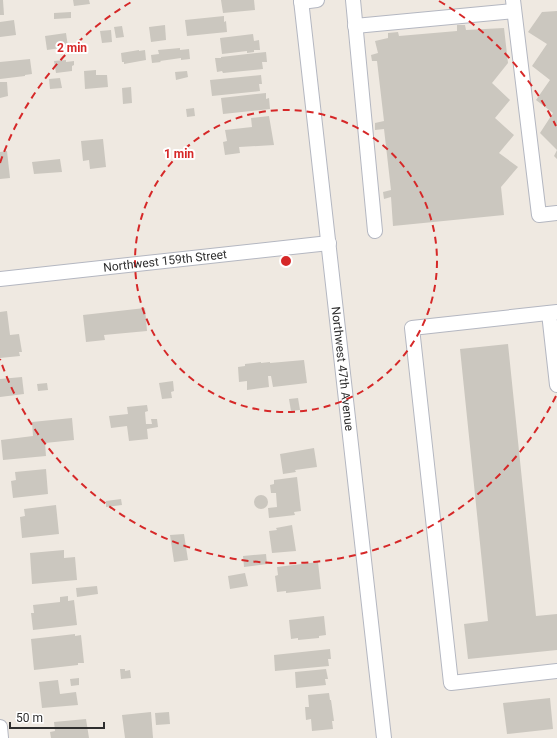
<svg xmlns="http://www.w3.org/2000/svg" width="557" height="738" font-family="Roboto,sans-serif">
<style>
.building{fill:#cbc7bf}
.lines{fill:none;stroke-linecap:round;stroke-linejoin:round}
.minor-casing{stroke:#b4b7c1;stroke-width:16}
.minor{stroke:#fff;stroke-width:14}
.ring{fill:none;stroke:#d62828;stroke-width:2;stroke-dasharray:7 5}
.labels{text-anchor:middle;stroke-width:4;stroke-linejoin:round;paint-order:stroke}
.street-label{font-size:12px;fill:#2e2e2e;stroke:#fff}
.centre{fill:#d62828;stroke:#fff;stroke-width:2}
.ring-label{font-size:12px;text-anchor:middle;font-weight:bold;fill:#d62828;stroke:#fff;stroke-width:4;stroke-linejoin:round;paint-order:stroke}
</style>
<rect width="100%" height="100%" fill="#efe9e1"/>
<g class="building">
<path d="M0 0H3L4 15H0Z"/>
<path d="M73 0H89L90 4 74 6Z"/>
<path d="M221 0H254L255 10 223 13Z"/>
<path d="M557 11V159L554 156 557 150 540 133 553 113 536 100 550 80 532 66 547 44 528 32 542 12Z"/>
<path d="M71 12V18L54 19V13Z"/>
<path d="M224 16V22L226 21 227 32 187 36 185 20Z"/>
<path d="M14 20 16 35 0 37V22Z"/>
<path d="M165 25 166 40 151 42 149 27Z"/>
<path d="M457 25H465L466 30 504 28 508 63 492 83 510 100 495 118 514 135 499 153 518 167 501 187 504 215 393 226 391 197 384 199 383 192 391 190 384 129 375 130V123L384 121 377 61H372L371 55 378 53 375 41 388 38V33L398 32 399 36 457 31Z"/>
<path d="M122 26 124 37 116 38 114 27Z"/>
<path d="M111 30 112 42 102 43 100 31Z"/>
<path d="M66 33 68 47 47 50 45 36Z"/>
<path d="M253 34 254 41 259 40 260 50H254V52L247 53V51L222 54 220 38Z"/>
<path d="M180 48V50L189 49 190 59 181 60V58L160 61 161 62 152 63 151 55 159 54 158 50Z"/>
<path d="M139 50V51L145 50 146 60 124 64V62H122L121 53Z"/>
<path d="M266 52 267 62H262L263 69 223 73 222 71 217 72 215 58H221V57Z"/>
<path d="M30 59 32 74 25 75V76L0 79V62Z"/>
<path d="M66 60V62L74 61V65L72 66V71L56 73 54 61Z"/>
<path d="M96 70V75H107L108 87 85 89 84 71Z"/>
<path d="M187 71 188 77 176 80 175 72Z"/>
<path d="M261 75 262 84H259L260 91 212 96 210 80Z"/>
<path d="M60 78 62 88 50 89 49 79Z"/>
<path d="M0 82H7L8 96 0 98Z"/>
<path d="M131 87 132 103 123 104 122 88Z"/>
<path d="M266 93V99L269 98 270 109 223 114 221 98Z"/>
<path d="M194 108 195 116 187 117 186 109Z"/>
<path d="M269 116 274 145 239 147 240 153 225 155 223 142 227 141 225 130 252 127 251 118Z"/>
<path d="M103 139 106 167 90 169 89 160 83 161 81 141Z"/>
<path d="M7 151 10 178 0 179V152Z"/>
<path d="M60 159 62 172 34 174 32 162Z"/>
<path d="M145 308 147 331 104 335 105 340 86 342 83 315Z"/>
<path d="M7 311 10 335 19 334 22 352H19L20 356 0 358V312Z"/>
<path d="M508 344 536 616 557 614V650L468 659 464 624 488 621 460 349Z"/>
<path d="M304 360 307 383 273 387 271 376H268L269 387 247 390V381L239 382 238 367 245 366V364L261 362V363L270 362V363Z"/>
<path d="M22 377 24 394 0 397V379Z"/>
<path d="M173 381 174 391 171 392 172 398 162 399 159 383Z"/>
<path d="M47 383 48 390 38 391 37 384Z"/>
<path d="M298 398 300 410 291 411 289 399Z"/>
<path d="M147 405 148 411 145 412 146 424H152L151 419H157L158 427 147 429 148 439 129 441 127 426 111 428 109 416 128 414 127 407Z"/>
<path d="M72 418 74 440 45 443 46 456 3 460 1 440 33 436 32 422Z"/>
<path d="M314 448 317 467 295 470 296 472 283 474 280 454Z"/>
<path d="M46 469 48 494 13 498 11 481 16 480 15 472Z"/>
<path d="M297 477 301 511 294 512 295 515 269 518 268 508 277 507 276 493H271L270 485 274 484V480Z"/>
<circle cx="261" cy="502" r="7"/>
<path d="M121 499 122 505 106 507V501Z"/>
<path d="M56 505 59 534 22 538 20 517 25 516 24 509Z"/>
<path d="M292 525 296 551 272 553 269 531 277 530 276 528Z"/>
<path d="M184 534 188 560 174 562 170 535Z"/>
<path d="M64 550V558L75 557 77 580 32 584 30 553Z"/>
<path d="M266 554 267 564 244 567 243 556Z"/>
<path d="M318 562 321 589 286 593V591L277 592 275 576 278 575 277 567Z"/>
<path d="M245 573 248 586 230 589 228 576Z"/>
<path d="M97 586 98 594 77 597 76 588Z"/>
<path d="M68 596V601L74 600 77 625 33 630 31 613H34L33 605 60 602V597Z"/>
<path d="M324 616 326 635 319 636V638L298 640V638L291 639 289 620Z"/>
<path d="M75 634V636L81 635 84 663H78V665L34 670 31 639Z"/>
<path d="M330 649 331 659H328L329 666 275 671 274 655Z"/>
<path d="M120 669H125V671L130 670 131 678 121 679Z"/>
<path d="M326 669 328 679H325L326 685 296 688 295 672Z"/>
<path d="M79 678V685L71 686 70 679Z"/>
<path d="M58 680 60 694 76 692 78 705 42 708 39 682Z"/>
<path d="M329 693 330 700H331L334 721H332L333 729 312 731 311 719 306 720 305 707H309L308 695Z"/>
<path d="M550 698 553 729 507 734 503 703Z"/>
<path d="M151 712 153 738H125L122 715Z"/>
<path d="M169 712 170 724 156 725 155 713Z"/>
<path d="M86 719 89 738H51L50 732 55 731 54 722Z"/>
</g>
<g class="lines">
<defs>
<g id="minor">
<path id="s1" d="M301 0 384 738"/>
<path d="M353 0 375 231"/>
<path d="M513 0 539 215 557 213"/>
<path d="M301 2 317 0"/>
<path d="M355 26 514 11"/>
<path id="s2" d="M0 279 329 243"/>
<path d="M557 312 412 328 451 683 557 671"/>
<path d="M549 313 557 385"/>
<path d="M0 727 1 738"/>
</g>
</defs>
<use href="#minor" class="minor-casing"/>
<use href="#minor" class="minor"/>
</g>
<g class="ring">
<circle cx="286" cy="261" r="151"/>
<path d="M556 396A302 302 0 0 1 0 359M0 163A302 302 0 0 1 133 1M439 1A302 302 0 0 1 556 126"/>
</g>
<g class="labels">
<g class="street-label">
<text dy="4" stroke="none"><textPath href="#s2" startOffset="166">Northwest 159th Street</textPath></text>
<text dy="4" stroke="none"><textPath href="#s1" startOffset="371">Northwest 47th Avenue</textPath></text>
</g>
</g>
<circle cx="286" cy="261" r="6" class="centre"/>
<g class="ring-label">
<text x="72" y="52">2 min</text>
<text x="179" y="158">1 min</text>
</g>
<path d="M10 722v6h94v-6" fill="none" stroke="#2e2e2e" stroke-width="2"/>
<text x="16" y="722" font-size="12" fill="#2e2e2e" stroke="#ffffff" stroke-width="3" paint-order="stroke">50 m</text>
</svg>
